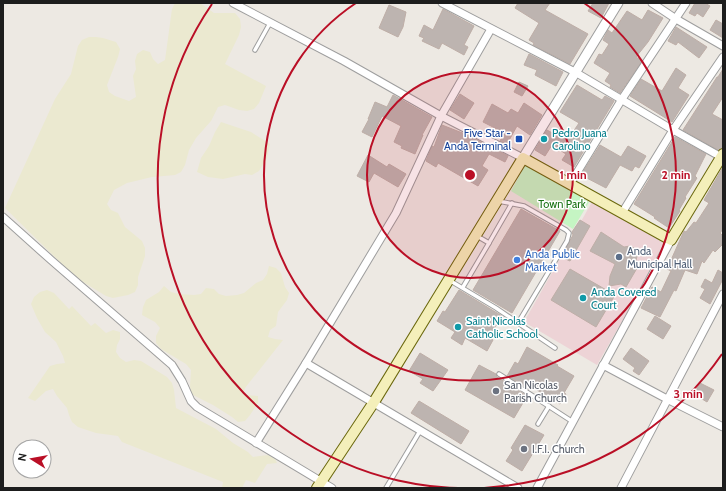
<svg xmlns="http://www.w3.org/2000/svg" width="726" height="491" font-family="Cabin,sans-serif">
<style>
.commercial{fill:#edd3d6}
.farmland{fill:#ebe9d0}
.park{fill:#c5f5c3}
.building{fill:#bdb4b0;stroke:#beaea7}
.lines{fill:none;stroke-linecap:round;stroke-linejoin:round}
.service-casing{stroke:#9e9e9e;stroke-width:5.5}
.minor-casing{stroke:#9e9e9e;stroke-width:9}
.tertiary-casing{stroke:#9e9e9e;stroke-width:11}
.secondary-casing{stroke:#6b680d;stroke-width:12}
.service{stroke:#fff;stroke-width:3.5}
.minor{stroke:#fff;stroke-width:7}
.tertiary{stroke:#fff;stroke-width:9}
.secondary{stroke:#f4efba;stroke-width:10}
.ring{fill:none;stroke:#ba0f26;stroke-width:2}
.transit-dot{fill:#1a4fb4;stroke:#fff;stroke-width:1.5}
.culture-dot{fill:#0f9aa8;stroke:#fff;stroke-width:1.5}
.service-dot{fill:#5c6f8a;stroke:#fff;stroke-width:1.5}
.shop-dot{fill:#3f7fe0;stroke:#fff;stroke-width:1.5}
.worship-dot{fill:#6b7280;stroke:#fff;stroke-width:1.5}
.labels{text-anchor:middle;stroke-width:3;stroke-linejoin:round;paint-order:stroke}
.transit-label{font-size:11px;fill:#164399;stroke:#fff;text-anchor:end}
.culture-label{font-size:11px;fill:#0d838f;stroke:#fff;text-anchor:start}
.park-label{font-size:11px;fill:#187213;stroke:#fff}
.service-label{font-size:11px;fill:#4e5e75;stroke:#fff;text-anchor:start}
.shop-label{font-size:11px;fill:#366cbe;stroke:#fff;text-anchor:start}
.worship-label{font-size:11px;fill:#5b616d;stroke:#fff;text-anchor:start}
.centre{fill:#ba0f26;stroke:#fff;stroke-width:2}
.ring-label{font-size:12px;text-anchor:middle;font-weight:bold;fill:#ba0f26;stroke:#fff;stroke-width:3;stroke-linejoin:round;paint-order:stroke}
</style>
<rect width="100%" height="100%" fill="#ede9e3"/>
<path class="commercial" d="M592 202 666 244 597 365 524 322Z"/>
<g class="farmland">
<path d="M175 3H200L214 13H235L240 19 241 27 239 35 225 64 266 86 259 103 254 109 247 111 239 110 225 105 218 107 211 121 196 138 189 150 185 165 181 172 175 175 152 177 127 183 114 190 107 204 111 210 118 213 125 227 142 241 145 248V256L138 277V285L135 292 128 295 113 298 106 296 83 282 66 268 5 208 55 99 71 74 78 46 82 40 89 37H96L103 38 116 42 120 49 118 57 107 85 109 92 115 96 129 101 136 97 133 76 136 69 135 61 137 54 143 50 150 52 153 59 158 64 165 60 172 9Z"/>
<path d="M221 122 251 132 270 144 267 158 259 171 252 175 245 174 223 179 208 177 197 172 201 158 209 146 215 132Z"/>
<path d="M269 266 276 268 281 273 285 287 289 293 287 300 278 312 276 326 270 330 268 337 275 339 283 340 245 388 243 395 258 396V403L250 415 245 421 238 422 232 417 213 405 191 394 190 386 191 370 186 364 161 349 156 343V336L160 328 155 322 142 315 143 307 146 300 159 292 164 286 171 292 179 294 194 295 201 294 206 288 214 289 219 294 226 296 237 295 244 293 256 283 263 280 267 274Z"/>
<path d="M47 290 54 293 69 309 72 306 91 326 95 323 106 333 113 330 120 332V339L117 345 116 352 120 358 126 362 134 360 141 361 167 377 172 383 174 390 176 408 216 429 233 443 248 452 253 457 268 455 275 459 277 463 267 464 255 483 246 480 242 488H222L223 482 122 442 118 436 96 433 78 427 72 422 69 415 67 408 57 396 53 389 46 391 35 401 28 398 50 366 57 364 65 363 63 356 56 342 45 332 37 318 31 304 34 297 40 292Z"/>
</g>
<path class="park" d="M526 164 589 202 573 229 511 191Z"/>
<g class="building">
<path d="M518 3H550L545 10 588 34 570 64 533 45 534 43 529 40 539 23 515 8Z"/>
<path d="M593 3H609L601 18 588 11Z"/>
<path d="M695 3H705L710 6 703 17 697 13 695 16 689 13Z"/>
<path d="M389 5 406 12 403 27 398 37 379 28Z"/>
<path d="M443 9 474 26 464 45 468 47 464 55 442 43 439 49 422 41 424 38 419 36 424 25 433 30Z"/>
<path d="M648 10 663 18 648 42 636 57 642 61 620 93 610 87 611 85 605 81 610 73 594 63 599 54 602 55 609 44 603 40 608 30 612 33 627 11 642 20Z"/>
<path d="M716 20 723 24V38L710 30Z"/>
<path d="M676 27 707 47 699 58 678 42 676 45 668 41Z"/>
<path d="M529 54 563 72 556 86 535 75 537 70 524 65Z"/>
<path d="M676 68 686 75 678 88 689 95 672 122 630 96 641 79 662 91Z"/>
<path d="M723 69V97L712 114 723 120V148L718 150 683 130 717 77H718Z"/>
<path d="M519 82 528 86 522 96 514 92Z"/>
<path d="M577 85 602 100 605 96 614 101 574 167 562 160 566 154 552 145 545 156 535 150 547 130 556 135 561 128 571 135 579 123 560 112Z"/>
<path d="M460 94 474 103 464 119 450 110Z"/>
<path d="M393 95 432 117 422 135H423L415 154 401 148 402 146 394 142 401 126 382 116 372 137 362 132 369 119H368L375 102 387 107Z"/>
<path d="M524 103 542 115 530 135 517 126 507 144 500 141 502 137 497 133 499 130 483 122 492 104 508 113 511 109 518 113Z"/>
<path d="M442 125 465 134 508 156 505 162 489 154 482 166 488 170 478 186 438 163 436 167 426 161 432 146 434 147Z"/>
<path d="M675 137 706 154 695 176 697 178 685 197 686 198 679 210 680 211 669 228 654 218 655 217 634 204Z"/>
<path d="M600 145 621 157 628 146 646 156 639 168 635 166 632 171 620 165 606 188 581 175Z"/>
<path d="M368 155 387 167 389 164 406 174 398 187 374 173 369 182 357 176Z"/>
<path d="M723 167V229L720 233 723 236V244L715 252 713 250 704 263 702 261 697 274 685 270 676 291 674 290 660 317 641 308 652 287 661 292 671 271 667 269 684 231 686 232 694 222 696 223 709 203 704 200Z"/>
<path d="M521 209 560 231 512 313 473 290Z"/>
<path d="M580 220 590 226 570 261 561 257 573 235 572 232Z"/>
<path d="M601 232 624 247 630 246 636 249 638 253 636 260 640 263 626 287 621 284 609 286 610 276 615 264 590 251Z"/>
<path d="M570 269 615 295 596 327 551 300Z"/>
<path d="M718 270 723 273V279L710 304 700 298 705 289 701 287 705 279 712 283Z"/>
<path d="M459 290 502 316 489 337 493 340 487 351 465 338 462 345 451 338 455 332 437 321 443 311 445 312Z"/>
<path d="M655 316 671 326 663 339 647 329Z"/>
<path d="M527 347 558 365 557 366 574 376 564 393 566 394 560 404 532 387 530 390 507 376 515 362 518 364Z"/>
<path d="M631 348 649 361 639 375 633 371 635 368 623 359Z"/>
<path d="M420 353 448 370 433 391 420 383 423 379 409 371Z"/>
<path d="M479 365 496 374 497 377 527 396 514 418 465 390Z"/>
<path d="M700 383 714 390 707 402 694 394Z"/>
<path d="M419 401 469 431 461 444 411 413Z"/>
<path d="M525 425 544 435 522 471 506 461 513 450 511 448Z"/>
</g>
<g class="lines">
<defs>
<g id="service">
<path d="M255 50 270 23"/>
<path d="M498 201 524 206 566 230 569 233 567 241 518 323"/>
<path d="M489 243 512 203"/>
<path d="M449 280 496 308 555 348"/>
<path d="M463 287 489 243 477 236"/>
<path d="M499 374 573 422"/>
<path d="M538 424 549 406"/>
<path d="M386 488 420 431"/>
</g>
<g id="minor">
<path d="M233 3 344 61 441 116 523 158"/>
<path d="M442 3 575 72 673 130 723 158"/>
<path d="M652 3 676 19 723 46"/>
<path d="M570 184 622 99 686 3"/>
<path d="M622 213 673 130 723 57"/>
<path d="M3 217 51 260 172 365 182 381 191 401 197 407 332 488"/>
<path d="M306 363 518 488"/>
<path d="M603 365 667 399 723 427"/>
<path d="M256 443 306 363 396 213 441 116 491 29"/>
<path d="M537 488 671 240"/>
<path d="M621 488 723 294"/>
</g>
<path id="tertiary" d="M523 158 618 3"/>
<path id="secondary" d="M317 488 374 402 523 158 671 240 723 154"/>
</defs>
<use href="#service" class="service-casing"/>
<use href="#minor" class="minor-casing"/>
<use href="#tertiary" class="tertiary-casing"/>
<use href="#secondary" class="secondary-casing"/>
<use href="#service" class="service"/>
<use href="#minor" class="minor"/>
<use href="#tertiary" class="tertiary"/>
<use href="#secondary" class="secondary"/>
</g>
<circle cx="470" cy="175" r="103" fill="#ba0f26" fill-opacity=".12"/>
<g class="ring">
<circle cx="470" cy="175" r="103"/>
<path d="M584 3A206 206 0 1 1 356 3"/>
<path d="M722 354A309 309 0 0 1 212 4"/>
</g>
<rect class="transit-dot" x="515" y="135" width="8" height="8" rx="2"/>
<g class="culture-dot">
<circle cx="544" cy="139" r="4"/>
<circle cx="583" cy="298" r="4"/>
<circle cx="458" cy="327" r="4"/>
</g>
<circle class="service-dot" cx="619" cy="257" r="4"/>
<circle class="shop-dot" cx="517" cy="260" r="4"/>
<g class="worship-dot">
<circle cx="496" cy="391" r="4"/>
<circle cx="524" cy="449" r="4"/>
</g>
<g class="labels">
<g class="transit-label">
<text x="511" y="137">Five Star -<tspan x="511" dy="13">Anda Terminal</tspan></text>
</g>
<g class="culture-label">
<text x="552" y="137">Pedro Juana<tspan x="552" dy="13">Carolino</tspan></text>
<text x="591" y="296">Anda Covered<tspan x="591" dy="13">Court</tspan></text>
<text x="466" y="325">Saint Nicolas<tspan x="466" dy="13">Catholic School</tspan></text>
</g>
<g class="park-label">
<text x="562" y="208">Town Park</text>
</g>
<g class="service-label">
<text x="627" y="255">Anda<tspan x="627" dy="13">Municipal Hall</tspan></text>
</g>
<g class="shop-label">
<text x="525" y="258">Anda Public<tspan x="525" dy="13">Market</tspan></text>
</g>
<g class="worship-label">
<text x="504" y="389">San Nicolas<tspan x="504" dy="13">Parish Church</tspan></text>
<text x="532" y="453">I.F.I. Church</text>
</g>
</g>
<circle cx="470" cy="175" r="6" class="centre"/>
<g class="ring-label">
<text x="573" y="179">1 min</text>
<text x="676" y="179">2 min</text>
<text x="688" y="398">3 min</text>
</g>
<rect width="726" height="491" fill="none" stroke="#1d1d1d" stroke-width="8"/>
<g transform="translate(32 459) rotate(281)"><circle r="19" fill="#ffffff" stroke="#a5a5a5"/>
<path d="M0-3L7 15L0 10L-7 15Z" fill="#ba0f26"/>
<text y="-6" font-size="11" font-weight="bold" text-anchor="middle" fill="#1d1d1d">N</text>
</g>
</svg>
